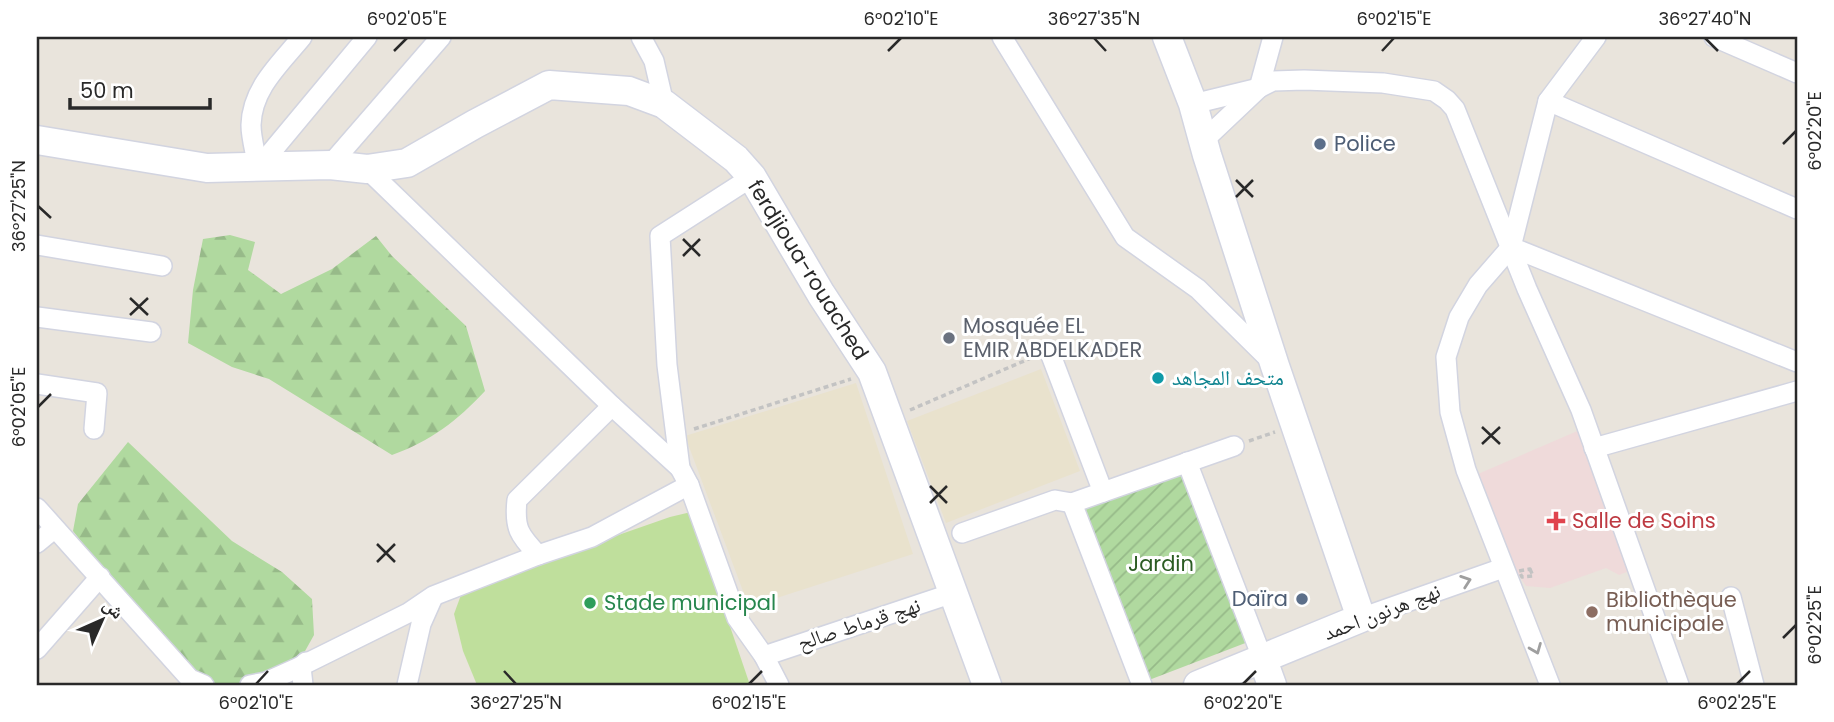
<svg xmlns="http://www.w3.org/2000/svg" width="1834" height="722" font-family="Poppins,'Noto Naskh Arabic',sans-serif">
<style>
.education{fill:#e9e2cd}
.medical{fill:#efdada}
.forest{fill:url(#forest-firs)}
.garden{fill:url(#garden-furrows)}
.pitch{fill:#bfdf9c}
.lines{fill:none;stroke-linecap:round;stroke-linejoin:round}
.street-casing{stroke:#d2d4e0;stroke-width:22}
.secondary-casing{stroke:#d2d4e0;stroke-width:31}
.path{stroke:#c3c3c3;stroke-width:3.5;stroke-dasharray:5 3.5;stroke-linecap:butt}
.street{stroke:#fff;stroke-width:19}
.secondary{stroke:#fff;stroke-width:28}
.oneway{stroke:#9f9f9f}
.ticks{fill:none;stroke:#292929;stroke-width:2.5}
.service-dot{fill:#5c6f8a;stroke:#fff;stroke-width:2.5}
.worship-dot{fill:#6b7280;stroke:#fff;stroke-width:2.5}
.culture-dot{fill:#0f9aa8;stroke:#fff;stroke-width:2.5}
.health-dot{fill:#e0444e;stroke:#fff;stroke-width:2.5}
.leisure-dot{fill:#2e9e5b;stroke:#fff;stroke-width:2.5}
.education-dot{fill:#8d6e63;stroke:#fff;stroke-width:2.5}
.labels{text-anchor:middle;stroke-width:6;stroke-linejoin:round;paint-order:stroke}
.service-label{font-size:21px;fill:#4e5e75;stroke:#fff;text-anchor:start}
.street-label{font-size:21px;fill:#292929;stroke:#fff}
.worship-label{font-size:21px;fill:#5b616d;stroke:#fff;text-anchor:start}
.culture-label{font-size:21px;fill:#0d838f;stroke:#fff;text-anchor:start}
.health-label{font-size:21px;fill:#be3a42;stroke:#fff;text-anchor:start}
.park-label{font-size:21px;fill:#2b5c22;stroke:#fff}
.education-label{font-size:21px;fill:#785e54;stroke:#fff;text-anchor:start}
.leisure-label{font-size:21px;fill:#27864d;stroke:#fff;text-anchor:start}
.neatline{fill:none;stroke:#292929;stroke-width:2.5}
.ticks-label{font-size:18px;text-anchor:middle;fill:#292929}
</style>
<defs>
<pattern id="forest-firs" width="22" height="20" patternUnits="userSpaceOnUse" patternTransform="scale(1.75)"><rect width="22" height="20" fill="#b0d99f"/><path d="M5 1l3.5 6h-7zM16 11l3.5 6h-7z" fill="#97ba89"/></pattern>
<pattern id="garden-furrows" width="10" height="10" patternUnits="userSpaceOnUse" patternTransform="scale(1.75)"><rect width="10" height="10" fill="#b0d99f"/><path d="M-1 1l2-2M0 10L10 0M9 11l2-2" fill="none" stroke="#97ba89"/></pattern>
</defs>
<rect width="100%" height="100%" fill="#e9e4dc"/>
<g class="education">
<path d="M1041 369 1080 471 946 523 907 421Z"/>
<path d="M856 383 913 554 749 607 685 436Z"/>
</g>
<path class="medical" d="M1582 429 1632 570 1619 575 1606 568 1550 588 1526 586 1516 571 1478 474Z"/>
<g class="forest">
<path d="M230 235 255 242 248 270 281 294 332 269 376 236 392 256 466 326 485 391C457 421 431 441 392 455L269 379 232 367 188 343 193 290 203 239Z"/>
<path d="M128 442 232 541 282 572 312 599 314 635 295 669 243 685 194 684 73 531 78 504Z"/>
</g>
<path class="garden" d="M1182 470 1248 642 1149 680 1082 509Z"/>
<path class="pitch" d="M691 512 750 685H477L463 651 454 614 461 595 521 569 670 517Z"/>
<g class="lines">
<defs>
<g id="street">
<path d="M641 37 654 61 664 104"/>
<path d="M1002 37 1125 237 1198 289 1270 360"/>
<path d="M1714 37 1797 73"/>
<path d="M1548 101 1797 209"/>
<path d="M1193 104 1259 88 1273 81 1304 80 1383 83 1434 91 1447 100 1455 109 1527 289 1581 410 1679 685"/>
<path d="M1203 141 1259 88 1273 37"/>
<path d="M330 165 441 37"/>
<path d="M258 168 367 37"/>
<path d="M258 168C256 154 251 139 251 125 252 88 280 64 302 37"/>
<path d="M367 169 612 406 680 468"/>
<path d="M752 177 660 236 667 365 680 468 689 485 737 618 764 656 779 685"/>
<path d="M37 245 162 266"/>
<path d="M1511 247 1797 362"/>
<path d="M37 317 151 332"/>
<path d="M1049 350 1103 492"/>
<path d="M37 384 97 393 94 429"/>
<path d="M1594 448 1797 391"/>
<path d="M1187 462 1263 660"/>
<path d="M1072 503 1142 685"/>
<path d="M37 508 190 679 204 685"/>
<path d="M962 533 1055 500 1072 503 1234 446"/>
<path d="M37 543 54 529"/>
<path d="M538 555C519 535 514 528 517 500L612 406"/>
<path d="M1731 597 1754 685"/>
<path d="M1361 618 1503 568"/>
<path d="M37 649 100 577"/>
<path d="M764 656 953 593"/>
<path d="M250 685 266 682 295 669 408 613 433 596 538 555 592 537 689 485"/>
<path d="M303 685 301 667 306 662"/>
<path d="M407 685 421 624 433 597"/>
<path d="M1550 685 1466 470 1450 412 1446 357 1459 317 1478 285 1511 247 1548 101 1596 37"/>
</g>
<g id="secondary">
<path d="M1167 37 1193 104 1207 155 1275 366 1361 618 1198 685"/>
<path d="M37 140 207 168 330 165 367 169 407 163 475 124 549 85 629 91 664 104 736 159 752 177 821 294 872 372 987 685"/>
<path d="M1263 660 1272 685"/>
</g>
</defs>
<use href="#street" class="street-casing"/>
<use href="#secondary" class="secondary-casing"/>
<g class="path">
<path d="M910 410 1031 358"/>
<path d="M694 429 851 379"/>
<path d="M1249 441 1275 432"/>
<path d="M1530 569 1533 576 1522 577 1519 571Z"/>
</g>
<use href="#street" class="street"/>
<use href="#secondary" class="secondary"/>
</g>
<defs><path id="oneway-chevron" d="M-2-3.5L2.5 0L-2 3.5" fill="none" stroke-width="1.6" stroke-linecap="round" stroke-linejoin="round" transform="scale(1.75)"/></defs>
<g class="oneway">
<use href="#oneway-chevron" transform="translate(1466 581) rotate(-19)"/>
<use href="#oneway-chevron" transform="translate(1536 649) rotate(68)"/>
</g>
<path class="ticks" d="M1094 38 1106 51M1705 38 1718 51M394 51 407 38M888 51 901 38M1382 51 1394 38M1783 144 1796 131M1236 180 1253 197M1236 197 1253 180M38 206 51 218M683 239 700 256M683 256 700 239M130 298 148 315M130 315 148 298M38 407 51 394M1482 427 1500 444M1482 444 1500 427M930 486 947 503M930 503 947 486M377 544 395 562M377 562 395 544M1783 638 1796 625M504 671 516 684M256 684 268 671M749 684 762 671M1243 684 1256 671M1737 684 1750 671"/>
<g class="service-dot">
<circle cx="1320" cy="144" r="7"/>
<circle cx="1302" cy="599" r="7"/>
</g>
<circle class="worship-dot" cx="949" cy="338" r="7"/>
<circle class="culture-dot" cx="1158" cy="378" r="7"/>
<path class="health-dot" d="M1552.5 510.5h7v7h7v7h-7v7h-7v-7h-7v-7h7z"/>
<circle class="leisure-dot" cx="590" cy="603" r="7"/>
<circle class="education-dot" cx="1592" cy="612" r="7"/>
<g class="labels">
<g class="service-label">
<text x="1334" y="151">Police</text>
<text x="1288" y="606" text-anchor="end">Daïra</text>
</g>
<g class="street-label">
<text transform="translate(808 270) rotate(58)" y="7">ferdjioua-rouached</text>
<text transform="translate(1382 612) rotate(-21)" y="7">نهج هرنون احمد</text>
<text transform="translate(859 624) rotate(-18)" y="7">نهج قرماط صالح</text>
</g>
<g class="worship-label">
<text x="963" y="333">Mosquée EL<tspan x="963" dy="24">EMIR ABDELKADER</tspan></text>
</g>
<g class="culture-label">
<text x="1172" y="385">متحف المجاهد</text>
</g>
<g class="health-label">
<text x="1572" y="528">Salle de Soins</text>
</g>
<g class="park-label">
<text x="1161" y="571">Jardin</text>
</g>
<g class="education-label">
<text x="1606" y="607">Bibliothèque<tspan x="1606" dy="24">municipale</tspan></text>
</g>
<g class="leisure-label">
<text x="604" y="610">Stade municipal</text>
</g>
</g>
<rect width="1834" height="722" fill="none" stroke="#ffffff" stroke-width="77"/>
<g transform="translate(102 620) rotate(45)" stroke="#ffffff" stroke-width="5" paint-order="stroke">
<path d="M0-5L12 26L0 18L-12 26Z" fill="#292929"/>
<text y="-10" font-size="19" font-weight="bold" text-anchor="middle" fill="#292929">ش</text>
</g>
<path d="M70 98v10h140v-10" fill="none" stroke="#292929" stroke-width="3.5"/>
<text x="80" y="98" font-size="21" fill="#292929" stroke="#ffffff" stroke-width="5" paint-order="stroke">50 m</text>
<rect x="38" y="38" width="1758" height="646" class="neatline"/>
<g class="ticks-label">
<text x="407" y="25">6°02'05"E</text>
<text x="901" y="25">6°02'10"E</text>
<text x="1094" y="25">36°27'35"N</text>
<text x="1394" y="25">6°02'15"E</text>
<text x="1705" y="25">36°27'40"N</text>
<text transform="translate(1815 131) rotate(-90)" y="6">6°02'20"E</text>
<text transform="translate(19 206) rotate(-90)" y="6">36°27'25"N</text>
<text transform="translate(19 407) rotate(-90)" y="6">6°02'05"E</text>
<text transform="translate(1815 625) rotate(-90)" y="6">6°02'25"E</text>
<text x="256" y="709">6°02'10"E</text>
<text x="516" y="709">36°27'25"N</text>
<text x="749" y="709">6°02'15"E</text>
<text x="1243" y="709">6°02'20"E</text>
<text x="1737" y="709">6°02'25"E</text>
</g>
</svg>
